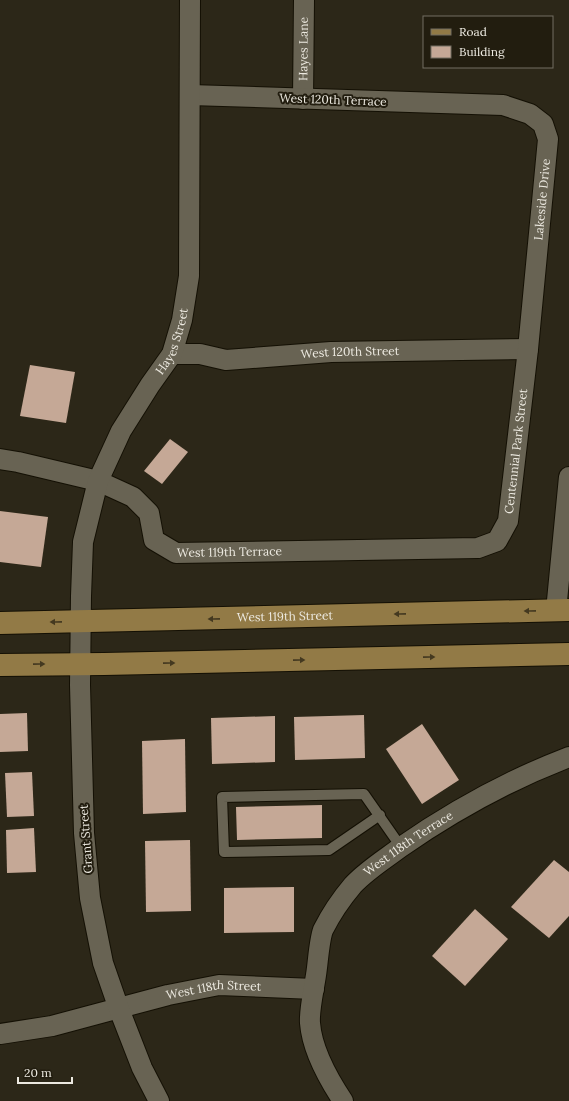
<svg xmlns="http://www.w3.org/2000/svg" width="569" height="1101" font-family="Lora,serif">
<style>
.building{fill:#c5a896}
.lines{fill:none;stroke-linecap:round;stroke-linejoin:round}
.service-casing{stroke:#141004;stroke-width:12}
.minor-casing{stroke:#141004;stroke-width:22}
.primary-casing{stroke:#141004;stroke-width:24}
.service{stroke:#686353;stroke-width:10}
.minor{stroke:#686353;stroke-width:20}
.primary{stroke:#927a46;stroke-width:22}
.oneway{fill:#443920}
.labels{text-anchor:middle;stroke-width:4;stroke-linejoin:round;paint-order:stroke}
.street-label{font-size:12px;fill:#ece9e0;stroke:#221d0f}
</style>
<rect width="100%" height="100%" fill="#2c2718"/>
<g class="building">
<path d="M30 365 75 372 66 423 20 416Z"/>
<path d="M170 439 188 452 162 484 144 471Z"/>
<path d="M0 511 48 517 41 567 0 562Z"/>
<path d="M27 713 28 751 0 752V714Z"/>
<path d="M364 715 365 758 295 760 294 717Z"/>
<path d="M275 716V762L212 764 211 718Z"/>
<path d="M422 724 459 780 422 804 386 749Z"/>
<path d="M185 739 186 812 143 814 142 741Z"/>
<path d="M32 772 34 816 7 817 5 773Z"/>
<path d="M322 805V838L237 840 236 807Z"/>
<path d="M34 828 36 872 7 873 6 830Z"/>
<path d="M190 840 191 911 146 912 145 841Z"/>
<path d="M554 860 569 872V916L549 938 511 907Z"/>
<path d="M294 887V932L224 933V888Z"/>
<path d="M475 909 508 939 465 986 432 956Z"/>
</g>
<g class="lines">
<defs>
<path id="service" d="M380 815 329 850 224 852 222 797 364 794 401 847"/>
<g id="minor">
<path id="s1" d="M303 99 304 0"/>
<path id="s2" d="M172 354H200L226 360 331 352 528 349"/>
<path id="s3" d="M0 459 18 462 98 481 133 497 149 513 154 540 176 553 478 548 497 541 508 521 528 349 548 139 543 124 530 114 503 105 190 95"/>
<path d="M556 611 569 477"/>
<path id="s4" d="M0 1034 52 1026 168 995 219 985 314 989"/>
<path id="s5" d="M159 1101 142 1068 119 1009 103 963 90 898 84 833 80 685 81 596 83 542 98 481 121 431 150 385 172 354 182 320 189 276 190 0"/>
<path id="s6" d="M343 1101C329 1080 312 1049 310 1023 309 1010 314 989 316 975 318 963 319 941 323 930 331 914 342 898 353 885 367 870 385 859 401 847 453 811 509 780 569 757"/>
</g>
<g id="primary">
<path id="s7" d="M0 623 569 610"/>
<path d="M0 665 104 664 569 654"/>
</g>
</defs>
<use href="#service" class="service-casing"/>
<use href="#minor" class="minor-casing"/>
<use href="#primary" class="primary-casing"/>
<use href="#service" class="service"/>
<use href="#minor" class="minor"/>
<use href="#primary" class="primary"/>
</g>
<defs><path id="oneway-solid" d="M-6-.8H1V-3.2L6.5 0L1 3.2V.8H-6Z"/></defs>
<g class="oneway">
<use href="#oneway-solid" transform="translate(530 611) rotate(179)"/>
<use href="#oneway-solid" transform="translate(400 614) rotate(179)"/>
<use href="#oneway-solid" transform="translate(214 619) rotate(179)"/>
<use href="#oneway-solid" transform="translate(56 622) rotate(179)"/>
<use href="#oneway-solid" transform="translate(429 657) rotate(-1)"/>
<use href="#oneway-solid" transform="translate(299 660) rotate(-1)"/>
<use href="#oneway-solid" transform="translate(169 663) rotate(-1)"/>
<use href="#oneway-solid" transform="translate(39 664) rotate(-1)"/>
</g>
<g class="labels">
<g class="street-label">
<text dy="4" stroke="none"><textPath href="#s1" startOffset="50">Hayes Lane</textPath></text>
<text transform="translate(333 100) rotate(2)" y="4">West 120th Terrace</text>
<text dy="4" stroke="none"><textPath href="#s3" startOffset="883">Lakeside Drive</textPath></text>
<text dy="4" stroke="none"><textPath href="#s5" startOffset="794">Hayes Street</textPath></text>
<text dy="4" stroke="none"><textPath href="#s2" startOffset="179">West 120th Street</textPath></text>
<text dy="4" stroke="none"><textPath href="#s3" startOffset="630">Centennial Park Street</textPath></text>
<text dy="4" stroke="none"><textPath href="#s3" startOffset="268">West 119th Terrace</textPath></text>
<text dy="4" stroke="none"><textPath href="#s7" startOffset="285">West 119th Street</textPath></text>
<text transform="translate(86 839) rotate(-94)" y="4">Grant Street</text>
<text dy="4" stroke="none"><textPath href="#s6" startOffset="303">West 118th Terrace</textPath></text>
<text dy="4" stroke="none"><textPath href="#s4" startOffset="219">West 118th Street</textPath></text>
</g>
</g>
<rect x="423" y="16" width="130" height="52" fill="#221d0f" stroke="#736f63"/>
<rect x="431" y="29" width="20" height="6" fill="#927a46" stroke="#736f63"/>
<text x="459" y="36" font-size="12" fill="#ece9e0">Road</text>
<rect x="431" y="46" width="20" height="12" fill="#c5a896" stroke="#736f63"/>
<text x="459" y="56" font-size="12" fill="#ece9e0">Building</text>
<path d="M18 1077v6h54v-6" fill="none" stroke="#ece9e0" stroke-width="2"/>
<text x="24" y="1077" font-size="12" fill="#ece9e0" stroke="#221d0f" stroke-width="3" paint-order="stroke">20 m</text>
</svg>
